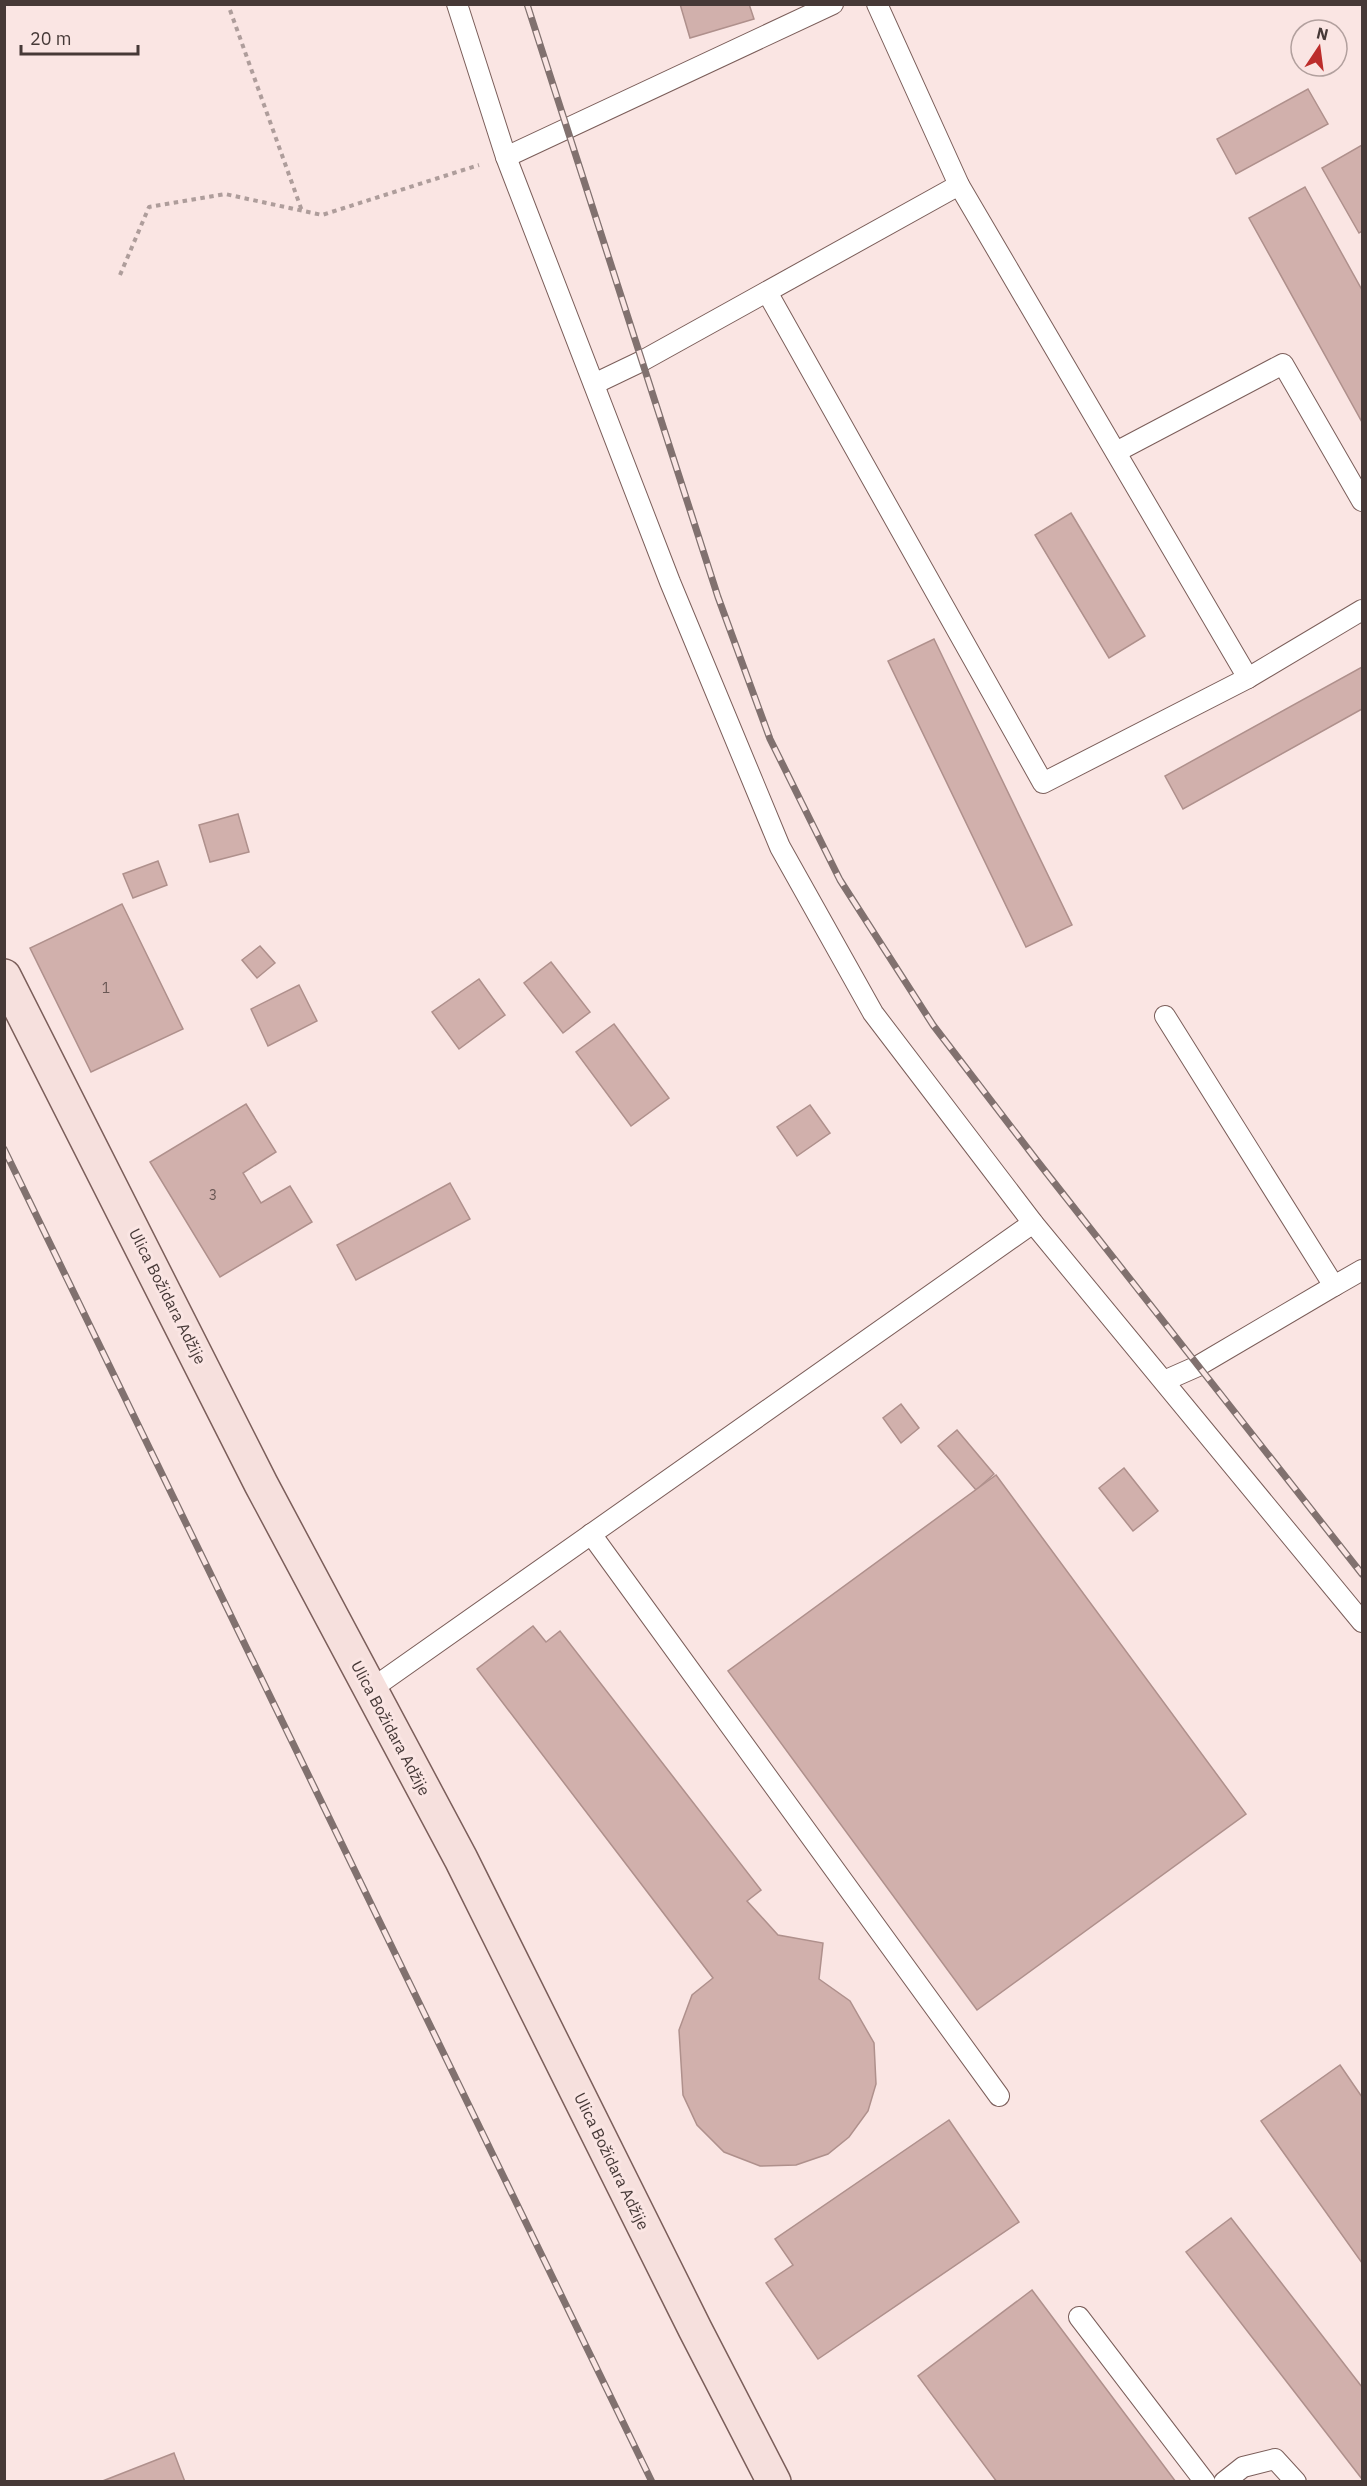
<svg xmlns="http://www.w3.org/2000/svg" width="1367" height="2486" font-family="'IBM Plex Sans',sans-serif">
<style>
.building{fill:#d1b0ac;stroke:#af908c;stroke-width:1.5}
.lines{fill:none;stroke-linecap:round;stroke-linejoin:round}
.lane-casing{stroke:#7b5e5a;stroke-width:22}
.secondary-casing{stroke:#7b5e5a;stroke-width:36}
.path{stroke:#ae9d9b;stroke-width:4;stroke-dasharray:4.5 4.5;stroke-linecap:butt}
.lane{stroke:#fff;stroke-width:20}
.secondary{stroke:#f6e0dd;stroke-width:33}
.rail-casing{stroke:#81716f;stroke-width:7}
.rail{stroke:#fae5e3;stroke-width:4.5;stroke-dasharray:14;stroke-linecap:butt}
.labels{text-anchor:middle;stroke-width:6;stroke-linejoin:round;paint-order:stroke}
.number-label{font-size:14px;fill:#695754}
.street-label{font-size:16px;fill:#463937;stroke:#fae5e3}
</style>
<rect width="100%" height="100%" fill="#fae5e3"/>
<g class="building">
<path d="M680 4H749L754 19 690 38Z"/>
<path d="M1308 89 1328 124 1236 174 1217 139Z"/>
<path d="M1362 145V231L1359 233 1322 168Z"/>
<path d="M1305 187 1362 290V422L1249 218Z"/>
<path d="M1071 513 1145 636 1109 658 1035 535Z"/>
<path d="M934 639 1072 925 1026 947 888 661Z"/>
<path d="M1362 667V709L1183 809 1165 776Z"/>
<path d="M238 814 249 852 210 862 199 825Z"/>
<path d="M158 861 167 885 133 898 123 874Z"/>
<path d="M122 904 183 1029 91 1072 30 948Z"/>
<path d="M260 946 275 963 257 978 242 960Z"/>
<path d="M551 962 590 1012 563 1033 524 983Z"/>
<path d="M479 979 505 1015 459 1049 432 1012Z"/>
<path d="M299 985 317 1021 268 1046 251 1009Z"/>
<path d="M614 1024 669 1098 631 1126 576 1052Z"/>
<path d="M246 1104 276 1152 243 1173 261 1203 290 1186 312 1222 220 1277 150 1162Z"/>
<path d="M810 1105 830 1133 797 1156 777 1127Z"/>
<path d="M450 1183 470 1219 356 1280 337 1245Z"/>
<path d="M901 1404 919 1428 901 1443 883 1418Z"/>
<path d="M957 1430 994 1474 976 1490 938 1446Z"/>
<path d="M1124 1468 1158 1511 1133 1531 1099 1488Z"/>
<path d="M996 1475 1246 1814 977 2010 728 1671Z"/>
<path d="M533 1626 546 1642 560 1631 761 1890 747 1901 778 1935 823 1943 819 1979 850 2001 874 2043 876 2084 868 2111 849 2137 828 2154 796 2165 760 2166 724 2152 697 2125 683 2095 679 2030 692 1995 713 1978 477 1669Z"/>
<path d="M1340 2065 1362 2097V2263L1261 2121Z"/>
<path d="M949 2120 1019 2222 818 2359 766 2283 793 2265 775 2239Z"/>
<path d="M1231 2218 1362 2387V2479L1186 2252Z"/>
<path d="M1032 2290 1176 2482H997L918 2376Z"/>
<path d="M174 2453 185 2482H100Z"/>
</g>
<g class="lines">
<defs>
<g id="lane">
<path d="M457 4 506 157 670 582 780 847 873 1013 1033 1223 1362 1622"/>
<path d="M877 4 959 185 1248 678"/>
<path d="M506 157 833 4"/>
<path d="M767 292 1043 783 1248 678 1362 610"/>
<path d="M594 384 642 361 959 185"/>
<path d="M1116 452 1283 364 1362 501"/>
<path d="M1334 1286 1362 1270"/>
<path d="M1164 1381 1198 1366 1334 1286 1165 1016"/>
<path d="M591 1534 999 2096"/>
<path d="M370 1690 1033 1223"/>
<path d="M1079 2317 1205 2482"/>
<path d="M1224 2482 1243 2467 1275 2459 1296 2482"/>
</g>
<path id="secondary" d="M4 976 261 1484 461 1859 695 2329 774 2482"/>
</defs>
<use href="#lane" class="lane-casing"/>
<use href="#secondary" class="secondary-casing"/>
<g class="path">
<path d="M230 10 302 211"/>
<path d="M120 275 149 207 225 194 322 215 479 165"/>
</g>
<use href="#lane" class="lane"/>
<use href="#secondary" class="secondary"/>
<defs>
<g id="rail">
<path d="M527 4 718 597 770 739 840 880 933 1025 1038 1162 1362 1574"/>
<path d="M4 1149 652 2482"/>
</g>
</defs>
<use href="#rail" class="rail-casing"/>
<use href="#rail" class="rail"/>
</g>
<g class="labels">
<g class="number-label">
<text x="106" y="993">1</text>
<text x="213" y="1200">3</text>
</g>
<g class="street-label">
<text transform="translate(168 1296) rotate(63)" y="6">Ulica Božidara Adžije</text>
<text transform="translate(391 1728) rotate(62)" y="6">Ulica Božidara Adžije</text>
<text transform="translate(612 2161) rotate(64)" y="6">Ulica Božidara Adžije</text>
</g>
</g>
<rect width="1367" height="2486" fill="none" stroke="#463937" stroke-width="12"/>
<g transform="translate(1319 48) rotate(13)"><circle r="28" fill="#fae5e3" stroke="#b2a09e" stroke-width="1.5"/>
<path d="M0-4.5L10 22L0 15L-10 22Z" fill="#bc2d2b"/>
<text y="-9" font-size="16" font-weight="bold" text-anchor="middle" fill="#463937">N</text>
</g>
<path d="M21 45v9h117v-9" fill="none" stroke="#463937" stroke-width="3"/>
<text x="30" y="45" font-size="18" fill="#463937" stroke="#fae5e3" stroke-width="4.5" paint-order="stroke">20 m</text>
</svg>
